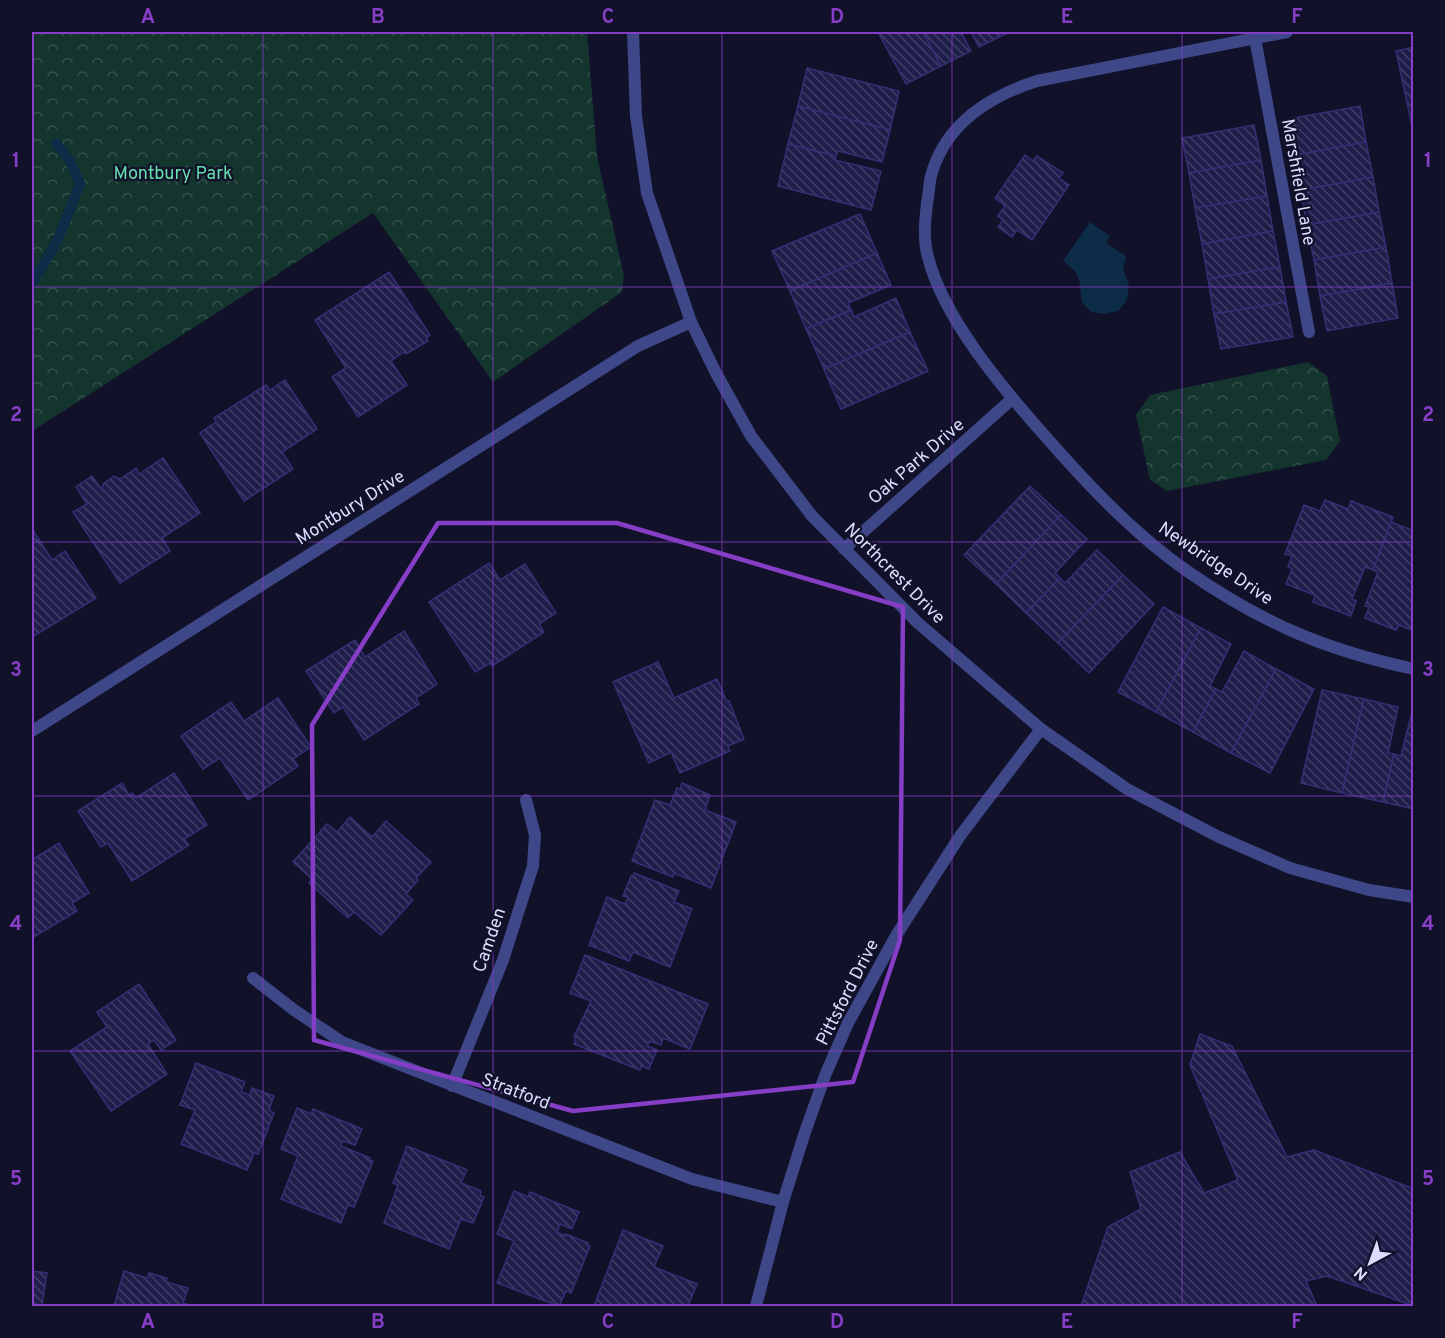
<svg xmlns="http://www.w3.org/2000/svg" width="1445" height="1338" font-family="Overpass,sans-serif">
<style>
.park{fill:url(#park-crowns)}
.water{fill:#0c2c48}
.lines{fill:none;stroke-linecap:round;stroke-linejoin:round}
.stream{stroke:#0c2c48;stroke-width:10}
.building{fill:url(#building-back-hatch);stroke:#333076;stroke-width:1.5}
.minor{stroke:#3e4788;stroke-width:12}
.tertiary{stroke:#3e4788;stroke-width:12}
.marked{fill:none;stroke:#853ec5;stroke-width:4.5;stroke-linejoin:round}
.grid{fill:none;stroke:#853ec5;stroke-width:1.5;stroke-opacity:0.55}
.labels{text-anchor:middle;stroke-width:4.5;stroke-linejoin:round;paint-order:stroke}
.park-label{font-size:18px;fill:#67dead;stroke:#12112a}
.street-label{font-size:18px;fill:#dbddfe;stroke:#12112a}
.neatline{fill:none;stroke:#853ec5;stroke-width:2}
.grid-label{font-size:20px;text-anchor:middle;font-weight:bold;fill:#853ec5}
</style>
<defs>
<pattern id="park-crowns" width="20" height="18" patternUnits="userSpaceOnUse" patternTransform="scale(1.5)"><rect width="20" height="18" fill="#14342e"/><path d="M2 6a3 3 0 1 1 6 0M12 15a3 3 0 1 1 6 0" fill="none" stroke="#36514d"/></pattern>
<pattern id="building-back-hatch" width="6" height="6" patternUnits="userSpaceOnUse" patternTransform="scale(1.5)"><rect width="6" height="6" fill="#1f1e4b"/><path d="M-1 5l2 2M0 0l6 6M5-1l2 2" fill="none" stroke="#3f3e66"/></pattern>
</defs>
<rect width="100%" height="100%" fill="#12112a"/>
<g class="park">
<path d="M32 32H587L597 156 624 276 622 292 493 382 373 213 32 431Z"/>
<path d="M1308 362 1327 376 1340 441 1326 460 1167 491 1150 480 1136 415 1150 395Z"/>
</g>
<path class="water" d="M1090 222 1110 236 1106 243 1126 256 1123 269 1129 285 1127 300 1118 311 1104 314 1091 312 1082 302 1079 279 1075 271 1063 261Z"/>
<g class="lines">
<path class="stream" d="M32 285 58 239 80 184 70 161 56 143"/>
</g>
<g class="building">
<path d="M878 32H923L941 66 906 84Z"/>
<path d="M923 32H961L971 51 941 66Z"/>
<path d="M971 32H1009L979 47Z"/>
<path d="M1414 47V135L1396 51Z"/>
<path d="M807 68 899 91 890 130 798 106Z"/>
<path d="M798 106 890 130 882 162 838 151 836 156 788 144Z"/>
<path d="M1360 106 1366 142 1294 155 1288 119Z"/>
<path d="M1254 125 1261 160 1189 173 1182 138Z"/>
<path d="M1366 142 1373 177 1301 190 1294 155Z"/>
<path d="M788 144 836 156 835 160 881 171 871 210 778 186Z"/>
<path d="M1025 155 1033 161 1037 156 1063 173 1059 178 1069 185 1032 240 1017 230 1012 237 998 227 1003 220 998 216 1005 206 995 198Z"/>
<path d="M1261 160 1267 196 1195 208 1189 173Z"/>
<path d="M1373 177 1379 212 1307 225 1301 190Z"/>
<path d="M1267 196 1273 231 1202 244 1195 208Z"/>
<path d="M1379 212 1386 247 1314 260 1307 225Z"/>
<path d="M860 214 877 253 790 291 772 251Z"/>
<path d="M1273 231 1280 267 1208 279 1202 244Z"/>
<path d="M1386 247 1392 283 1320 296 1314 260Z"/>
<path d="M877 253 891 285 848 303 851 310 806 329 790 291Z"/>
<path d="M1280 267 1286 302 1214 314 1208 279Z"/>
<path d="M389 272 430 335 426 338 428 341 406 354 404 352 391 361 407 385 358 417 332 377 346 368 315 320Z"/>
<path d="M1392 283 1398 318 1327 331 1320 296Z"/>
<path d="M896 298 910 332 824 369 806 329 851 310 854 317Z"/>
<path d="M1286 302 1293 337 1221 349 1214 314Z"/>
<path d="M910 332 928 371 841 409 824 369Z"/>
<path d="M285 380 317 429 282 452 293 469 244 501 200 433 216 422 214 418 266 385 270 390Z"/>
<path d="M163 458 200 513 162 538 170 551 120 583 73 512 87 504 76 487 92 476 102 490 103 484 114 476 120 479 136 468 139 474Z"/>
<path d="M1030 486 1061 515 996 584 964 555Z"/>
<path d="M1325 500 1348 509 1351 501 1393 517 1373 570 1365 567 1352 599 1356 601 1351 616 1313 602 1315 595 1286 584 1292 569 1288 567 1292 556 1285 554 1304 505 1320 511Z"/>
<path d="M1061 515 1087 539 1055 573 1060 578 1026 613 996 584Z"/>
<path d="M1391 522 1414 531V631L1399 625 1396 630 1365 618 1369 607 1365 606 1378 572 1373 570Z"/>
<path d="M32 529 52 560 65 551 96 598 34 636 32 632V613L34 611 32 607Z"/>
<path d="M1097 550 1123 575 1058 643 1026 613 1060 578 1065 583Z"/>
<path d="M489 563 500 580 525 564 556 613 539 624 544 632 492 666 490 663 475 672 429 602Z"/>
<path d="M1123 575 1154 604 1089 673 1058 643Z"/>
<path d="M1163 607 1201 628 1156 712 1118 692Z"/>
<path d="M1201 628 1231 644 1210 686 1216 689 1193 732 1156 712Z"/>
<path d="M404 631 437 684 416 698 419 704 364 740 343 707 334 713 306 671 355 640 365 657Z"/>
<path d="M1244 651 1276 669 1231 753 1193 732 1216 689 1222 692Z"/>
<path d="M658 662 674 698 717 679 727 702 729 701 744 739 728 746 730 751 680 773 671 752 649 763 613 682Z"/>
<path d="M1276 669 1314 689 1270 773 1231 753Z"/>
<path d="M1322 690 1364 699 1342 793 1301 783Z"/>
<path d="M278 698 311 747 293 759 298 766 248 800 220 758 203 769 181 736 231 702 244 721Z"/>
<path d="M1364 699 1398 707 1388 753 1394 754 1383 802 1342 793Z"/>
<path d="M1412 712H1414V809L1383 802 1394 754 1401 756Z"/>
<path d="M174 773 207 825 184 839 189 845 132 881 108 843 101 847 78 811 122 783 129 795 132 793 136 798Z"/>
<path d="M682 783 710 795 705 810 736 822 711 888 674 873 673 877 632 861 655 800 670 805 677 788 680 789Z"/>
<path d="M350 817 372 837 386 821 431 862 416 878 418 880 406 894 413 900 381 935 354 912 348 918 309 883 312 879 293 862 327 824 337 832Z"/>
<path d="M59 843 89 893 72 903 77 911 32 938V860Z"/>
<path d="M634 873 679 891 674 902 692 909 670 967 633 952 629 961 589 945 607 897 625 904 628 897 623 896 631 876 633 877Z"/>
<path d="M585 955 708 1004 690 1049 663 1038 661 1045 650 1041 647 1046 657 1050 649 1069 641 1066 640 1070 574 1044 576 1038 574 1037 591 1001 570 993Z"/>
<path d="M139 984 176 1040 161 1050 154 1040 148 1044 167 1074 111 1111 70 1051 107 1027 97 1012Z"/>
<path d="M1200 1034 1232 1046 1287 1157 1314 1150 1414 1189V1306L1327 1276 1306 1281 1317 1306H1081L1108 1227 1141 1209 1130 1172 1180 1152 1204 1193 1238 1180 1190 1065Z"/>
<path d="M196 1063 245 1082 241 1092 250 1095 252 1088 274 1096 269 1110 274 1113 258 1154 254 1153 247 1170 181 1144 195 1110 180 1105Z"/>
<path d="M297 1108 311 1114 313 1109 362 1129 355 1145 343 1141 341 1146 370 1158 369 1160 373 1161 354 1207 348 1205 341 1223 281 1199 298 1156 281 1149Z"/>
<path d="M407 1146 467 1170 461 1183 481 1191 480 1195 484 1197 473 1223 461 1219 449 1249 384 1223 398 1185 393 1183Z"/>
<path d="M514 1191 528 1197 530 1192 579 1212 572 1229 560 1224 557 1232 566 1236V1234L588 1243 587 1245 590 1246 571 1293 566 1291 559 1306 497 1283 514 1241 497 1234Z"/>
<path d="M623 1230 663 1246 654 1267 697 1284 688 1306H594Z"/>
<path d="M32 1271 47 1273 42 1305 50 1306H32Z"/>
<path d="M124 1271 147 1278 149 1273 167 1278 166 1282 188 1288 183 1303 189 1305V1306H114Z"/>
</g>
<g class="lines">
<g class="minor">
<path d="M633 32 636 116 647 193 691 322 716 373 751 436 812 516 918 623 1041 729 1127 789 1219 837 1290 868 1369 890 1414 897"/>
<path d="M1287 32 1037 81C990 96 945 124 931 176 929 184 929 194 927 203 925 221 923 239 928 257 943 318 1004 390 1046 437 1089 486 1133 533 1187 571 1262 623 1325 650 1414 669"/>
<path d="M1255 38 1309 332"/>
<path d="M844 549 1012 399"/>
<path d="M32 731 638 346 691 322"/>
<path d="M253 978 294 1010 342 1042 692 1179 783 1202"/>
<path d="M452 1086 503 960 533 866 535 835 526 800"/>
</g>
<path class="tertiary" d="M756 1306 783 1202 805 1132 826 1073 848 1023 897 934 960 836 1041 729"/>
</g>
<path class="marked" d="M438 523H617L903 607 900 940 853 1082 573 1111 314 1040 312 725Z"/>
<path class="grid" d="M263 32V1306M493 32V1306M722 32V1306M952 32V1306M1182 32V1306M32 287H1414M32 542H1414M32 796H1414M32 1051H1414"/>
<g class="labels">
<g class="park-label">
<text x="173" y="179">Montbury Park</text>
</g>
<g class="street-label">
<text transform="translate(1299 182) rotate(80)" y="6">Marshfield Lane</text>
<text transform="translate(916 461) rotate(-41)" y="6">Oak Park Drive</text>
<text transform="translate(350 507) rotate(-32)" y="6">Montbury Drive</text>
<text transform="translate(1216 563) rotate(34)" y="6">Newbridge Drive</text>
<text transform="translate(895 573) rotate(45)" y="6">Northcrest Drive</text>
<text transform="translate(489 940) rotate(-71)" y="6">Camden</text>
<text transform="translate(847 992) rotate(-63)" y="6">Pittsford Drive</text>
<text transform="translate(516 1091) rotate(21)" y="6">Stratford</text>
</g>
</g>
<rect width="1445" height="1338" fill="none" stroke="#12112a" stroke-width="66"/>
<g transform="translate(1370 1263) rotate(221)" stroke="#12112a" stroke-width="4.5" paint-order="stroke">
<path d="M0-4.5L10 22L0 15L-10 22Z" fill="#dbddfe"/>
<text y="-9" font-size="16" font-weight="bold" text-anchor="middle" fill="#dbddfe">N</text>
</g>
<rect x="33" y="33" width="1379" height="1272" class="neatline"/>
<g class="grid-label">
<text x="148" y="23">A</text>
<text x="378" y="23">B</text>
<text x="608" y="23">C</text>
<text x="837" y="23">D</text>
<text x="1067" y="23">E</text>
<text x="1297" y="23">F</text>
<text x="16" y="167">1</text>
<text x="1428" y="167">1</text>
<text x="16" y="421">2</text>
<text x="1428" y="421">2</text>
<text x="16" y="676">3</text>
<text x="1428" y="676">3</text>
<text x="16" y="930">4</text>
<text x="1428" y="930">4</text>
<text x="16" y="1185">5</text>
<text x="1428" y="1185">5</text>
<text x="148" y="1328">A</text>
<text x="378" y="1328">B</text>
<text x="608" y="1328">C</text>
<text x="837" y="1328">D</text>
<text x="1067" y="1328">E</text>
<text x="1297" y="1328">F</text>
</g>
</svg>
